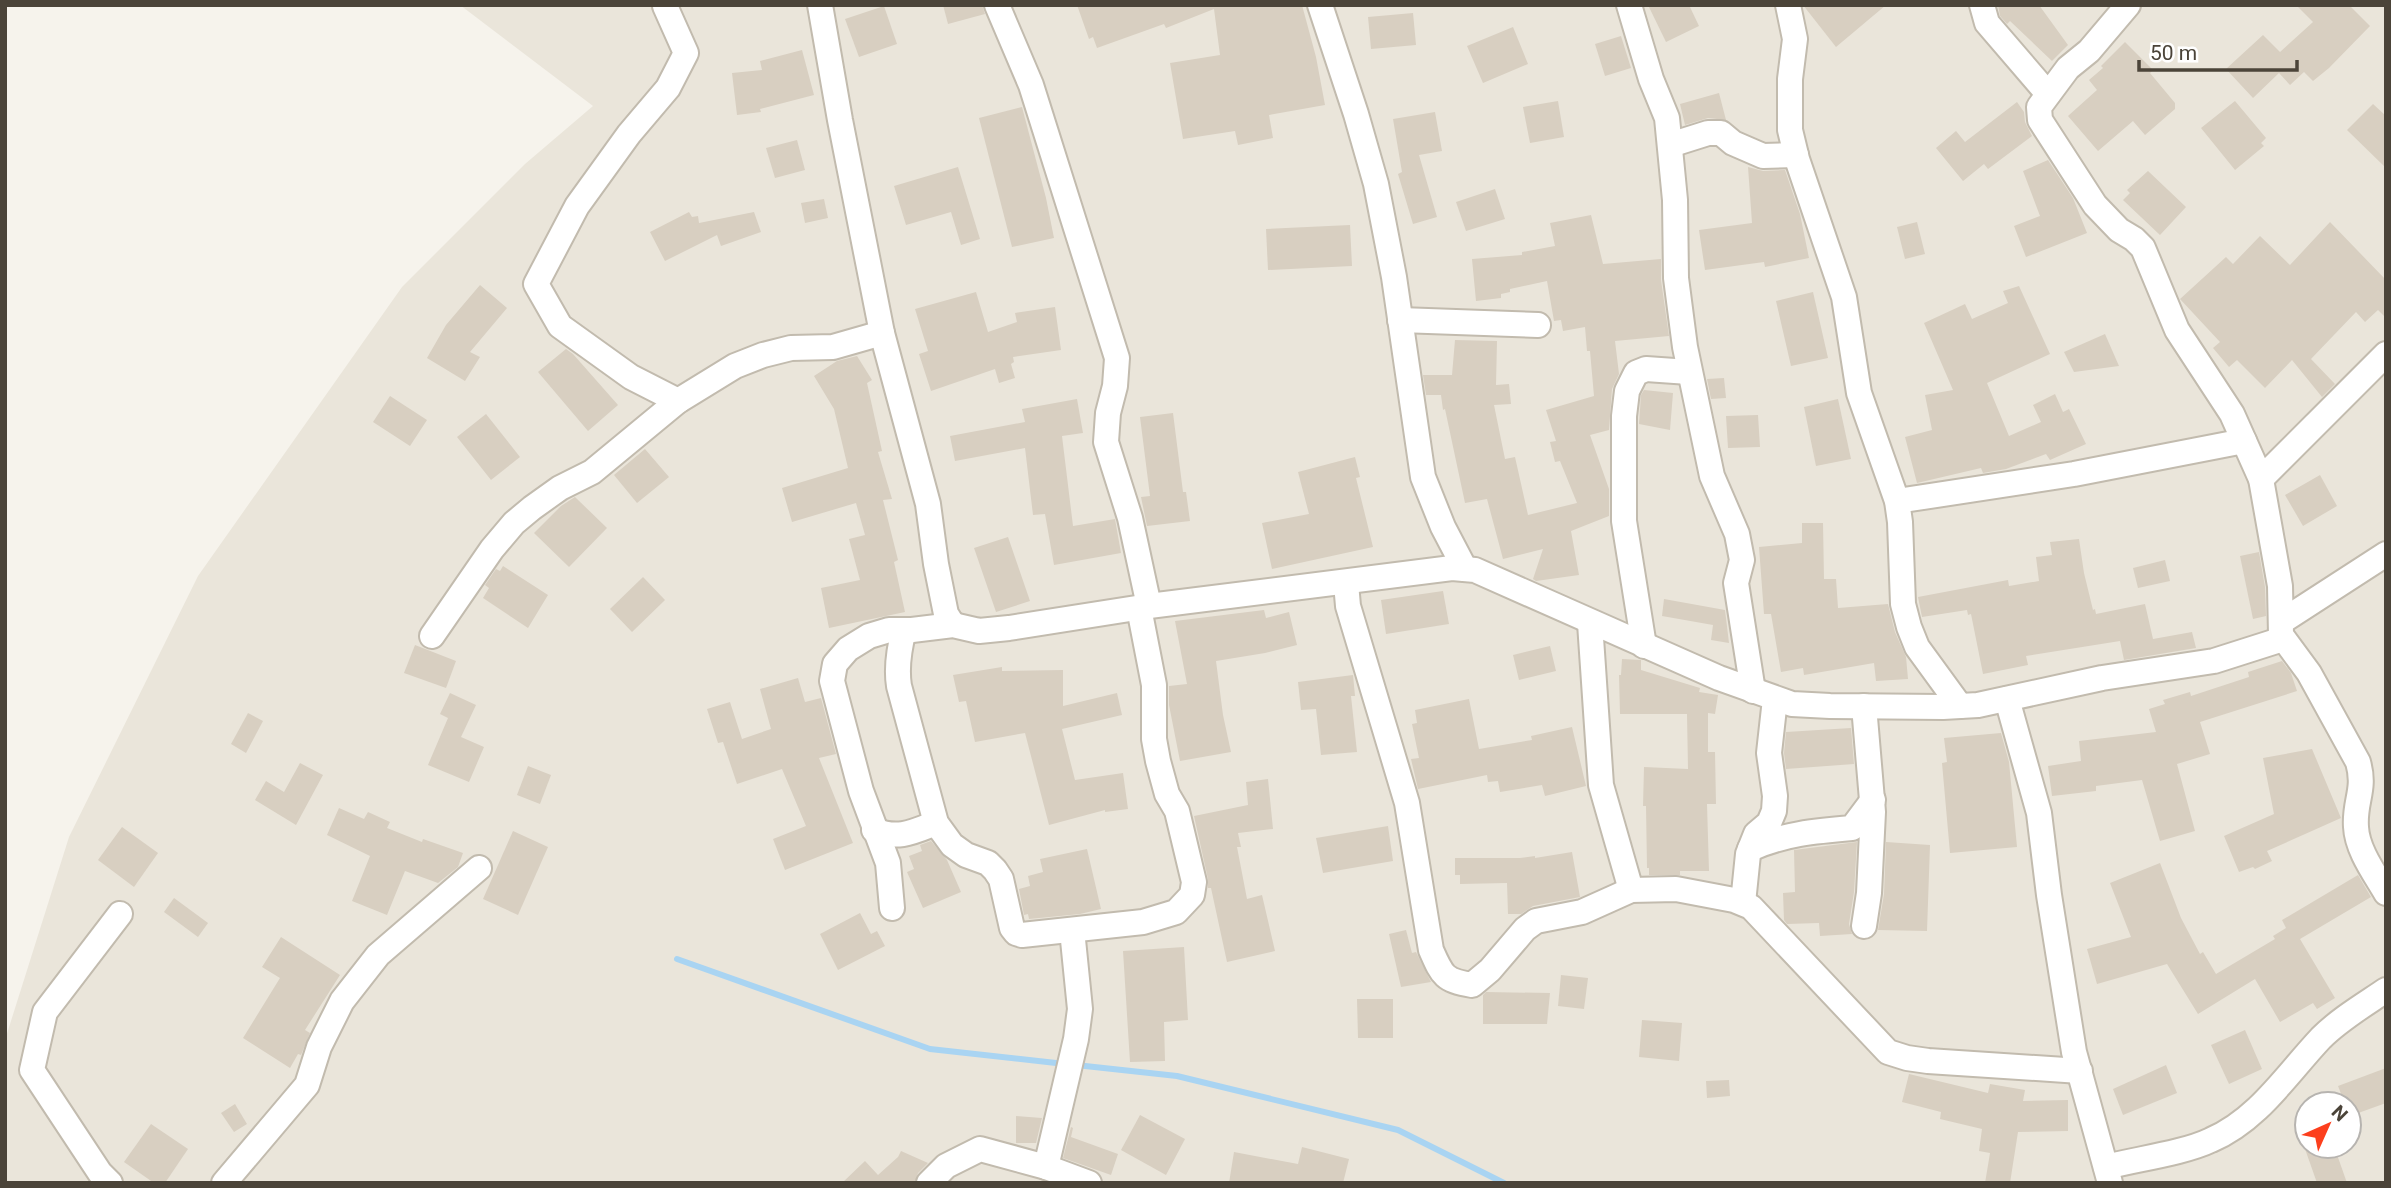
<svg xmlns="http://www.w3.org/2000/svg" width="2391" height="1188" font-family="Roboto,sans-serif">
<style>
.residential{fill:#eae5da;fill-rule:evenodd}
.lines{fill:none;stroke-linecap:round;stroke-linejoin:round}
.stream{stroke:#a9d4f2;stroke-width:6}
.building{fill:#d8cfc1}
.street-casing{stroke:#c2bbae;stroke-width:28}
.street{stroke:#fff;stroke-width:24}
</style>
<rect width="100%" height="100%" fill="#f6f3ec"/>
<path class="residential" d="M460 5H2386V1183H5V1040L69 837 198 576 402 287 525 164 593 106ZM2307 1104H2349V1146H2307Z"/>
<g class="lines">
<g class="stream">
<path d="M677 959 930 1049 1065 1064"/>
<path d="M1076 1065 1177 1076 1398 1130 1504 1183"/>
</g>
</g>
<g class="building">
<path d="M943 5H982L985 14 948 24Z"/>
<path d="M1077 5H1302L1316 57 1325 105 1269 115 1273 138 1238 145 1235 131 1183 139 1170 63 1220 55 1214 9 1166 28 1164 24 1097 48 1093 37 1089 39Z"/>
<path d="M1648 5H1689L1699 26 1666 42Z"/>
<path d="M1803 5H1886L1836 47Z"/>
<path d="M1998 5H2039L2068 45 2052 61 2010 21 2007 24 2000 16Z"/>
<path d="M2296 5H2349L2370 26 2329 68 2313 81 2304 72 2290 85 2279 73 2253 98 2226 69 2263 35 2280 52 2313 22Z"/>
<path d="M884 6 897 44 859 57 845 19Z"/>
<path d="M1413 13 1416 45 1371 49 1368 17Z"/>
<path d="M1513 27 1528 64 1483 83 1467 46Z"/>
<path d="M1621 36 1631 68 1605 76 1595 44Z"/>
<path d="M2125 42 2153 70 2150 73 2175 103V109L2145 135 2133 121 2098 151 2068 116 2097 90 2089 80 2103 68 2101 66Z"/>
<path d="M802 50 814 95 760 109 761 112 737 115 732 73 762 70 760 61Z"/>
<path d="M1719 93 1726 120 1708 118 1685 125 1680 104Z"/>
<path d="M1558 101 1564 137 1530 143 1523 107Z"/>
<path d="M2235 101 2266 138 2261 143 2264 146 2235 170 2201 128Z"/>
<path d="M2017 102 2024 112 2025 122 2032 136 1988 169 1984 164 1963 181 1936 148 1956 131 1965 142Z"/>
<path d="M2373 104 2386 116V168L2347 130Z"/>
<path d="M1022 107 1046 198 1054 238 1012 247 979 118Z"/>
<path d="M1435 112 1442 151 1419 155 1437 217 1413 224 1398 174 1402 172 1393 119Z"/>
<path d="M797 140 805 170 775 178 766 148Z"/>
<path d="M2048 160 2073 198 2087 233 2026 257 2014 226 2040 216 2023 171Z"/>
<path d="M958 167 980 239 961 245 951 212 906 225 894 186Z"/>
<path d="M1748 167 1763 171 1785 170 1800 214 1809 258 1765 267 1764 262 1705 270 1699 230 1752 223Z"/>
<path d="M2148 171 2186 207 2160 235 2123 200 2130 193 2127 190Z"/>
<path d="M1495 189 1505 219 1466 231 1456 202Z"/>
<path d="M824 199 828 218 805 223 801 203Z"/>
<path d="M689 212 692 217 698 216 699 223 754 212 761 232 721 246 717 235 665 261 650 232Z"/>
<path d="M1591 215 1603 264 1661 259V280L1669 336 1615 341 1619 374 1612 389 1609 430 1590 435 1609 489V516L1571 531 1579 575 1536 581 1533 579 1543 549 1503 559 1487 499 1465 503 1445 409 1443 410 1441 395H1426L1423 375H1452L1455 340 1497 341 1496 385 1509 384 1511 404 1494 405 1505 459 1515 457 1528 515 1577 503 1560 461 1555 462 1550 442 1556 441 1546 410 1594 396 1590 351H1587L1585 327 1563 331 1561 320 1554 321 1547 281 1510 289V292L1501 294V298L1476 301 1472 259 1522 255V252L1555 246 1550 223Z"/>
<path d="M1917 222 1925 254 1905 259 1897 227Z"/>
<path d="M2330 222 2386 280V318L2378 310 2365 322 2356 312 2311 359 2335 384 2322 397 2292 360 2265 388 2237 360 2229 367 2213 348 2220 342 2180 299 2226 257 2233 264 2260 236 2290 265Z"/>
<path d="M1350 225 1352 266 1268 270 1266 229Z"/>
<path d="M480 285 507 308 470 352 480 357 465 381 427 358 446 325Z"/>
<path d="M2019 286 2050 354 1987 383 2009 436 2041 422 2033 405 2055 394 2063 412 2069 409 2086 444 2050 460 2046 454 2006 469 1983 473 1981 468 1917 483 1905 437 1932 430 1925 395 1953 390 1924 323 1965 304 1972 319 2008 303 2003 291Z"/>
<path d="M976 292 988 332 1017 322 1015 313 1055 307 1061 350 1013 357 1014 362 1011 364 1015 378 999 383 995 369 931 391 919 354 928 351 915 309Z"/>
<path d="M1813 292 1828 358 1791 366 1776 301Z"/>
<path d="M2105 334 2119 366 2074 372 2064 352Z"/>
<path d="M566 349 573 354 618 405 588 431 538 372Z"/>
<path d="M857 356 872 380 867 383 882 451 878 452 892 499 883 500 898 560 894 562 905 612 829 628 821 588 860 580 849 539 865 535 856 503 792 522 782 488 848 468 834 409 814 376 837 361Z"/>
<path d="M1724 378 1726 398 1711 399 1707 379Z"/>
<path d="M1644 390 1673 393 1670 430 1639 424 1641 395Z"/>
<path d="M390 396 427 420 410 446 373 422Z"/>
<path d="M1077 399 1083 433 1062 436 1073 526 1115 519 1121 553 1054 565 1045 514 1033 515 1025 448 955 461 950 436 1025 422 1022 409Z"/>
<path d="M1838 399 1851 459 1816 466 1804 407Z"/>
<path d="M1173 413 1183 492H1186L1190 521 1147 526 1141 497 1150 496 1140 417Z"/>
<path d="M486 414 520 457 491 480 457 437Z"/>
<path d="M1758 415 1760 447 1728 448 1726 416Z"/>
<path d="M645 449 669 477 637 503 614 475Z"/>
<path d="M1355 457 1360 477 1356 478 1373 547 1272 569 1262 523 1309 514 1298 472Z"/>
<path d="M2320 475 2337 506 2303 526 2285 495Z"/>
<path d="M575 497 607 528 569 567 534 533 561 506Z"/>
<path d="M1802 523H1823L1824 579H1836L1838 608 1888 604 1895 632 1906 657 1908 679 1876 681 1874 663 1804 675 1803 668 1781 672 1771 614H1764L1759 547 1802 543Z"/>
<path d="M1008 537 1030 601 996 612 974 548Z"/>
<path d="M2079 539 2084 573 2093 610 2095 609 2096 614 2145 604 2153 639 2192 632 2196 648 2124 660 2120 641 2026 656 2028 665 1983 674 1971 614 1968 615 1967 610 1922 617 1918 597 2008 580 2009 586 2039 581 2036 557 2052 555 2050 542Z"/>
<path d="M2259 552 2265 587 2266 616 2253 619 2240 556Z"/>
<path d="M2165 560 2170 581 2138 588 2133 568Z"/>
<path d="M503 566 548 595 528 628 483 598 489 588 485 585 496 569 500 571Z"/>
<path d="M643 577 665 600 632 632 610 609Z"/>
<path d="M1443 591 1449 624 1386 634 1381 600Z"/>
<path d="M1664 599 1725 610 1729 643 1711 640 1713 625 1662 616Z"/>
<path d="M1264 610 1266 618 1289 612 1297 645 1265 653 1216 661 1223 715 1231 752 1180 761 1169 705V686L1187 684 1175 621Z"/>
<path d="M415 645 456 661 446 688 404 673Z"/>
<path d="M1550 646 1556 671 1519 680 1513 655Z"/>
<path d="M1622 659 1641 660V670L1700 688 1699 692 1718 695 1715 714 1708 713V752H1715L1716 804H1707L1709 871H1680V875H1649V868H1647L1646 806H1643L1644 767 1688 769 1687 714H1620L1619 675H1621Z"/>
<path d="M2282 661 2291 673 2297 691 2200 722 2210 754 2177 764 2195 831 2160 841 2142 780 2096 786V791L2052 796 2048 766 2081 761 2079 741 2156 732 2149 709 2165 704 2163 700 2190 692 2191 696 2249 677 2248 672Z"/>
<path d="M1002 667V671L1063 670V706L1117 693 1122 715 1062 729 1075 780 1123 773 1128 809 1105 812V810L1049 825 1025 733 975 742 966 701 959 702 953 675Z"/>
<path d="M1353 675 1355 696H1351L1357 752 1321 755 1316 709 1301 710 1298 682Z"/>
<path d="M798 678 805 702 821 698 836 754 819 758 853 843 785 870 773 839 806 826 782 769 737 784 723 742 718 743 707 709 730 702 742 739 771 729 760 689Z"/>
<path d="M450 693 476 705 461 737 484 747 469 782 428 765 448 718 440 714Z"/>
<path d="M1469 699 1479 749 1532 740 1531 736 1572 727 1586 786 1545 796 1542 785 1500 792 1498 781 1488 782 1487 775 1418 789 1411 759 1419 758 1412 724 1417 723 1415 710Z"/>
<path d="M248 713 263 721 246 753 231 744Z"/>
<path d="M1851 728 1854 764 1786 769 1784 753 1786 732Z"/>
<path d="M2001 733 2009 762 2017 847 1950 853 1942 763 1947 762 1944 738Z"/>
<path d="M2312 749 2341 818 2267 851 2272 861 2255 869 2253 867 2239 872 2224 836 2274 814 2263 758Z"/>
<path d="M300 763 323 775 296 825 255 800 266 781 284 792Z"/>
<path d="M528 766 551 775 540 804 517 795Z"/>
<path d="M1268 779 1273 829 1238 833 1241 847H1237L1247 899 1262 895 1275 951 1227 962 1211 888H1208V879L1194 816 1248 805 1246 782Z"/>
<path d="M339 808 364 819 368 812 390 822 387 828 422 842 423 839 463 853 458 867 438 883 405 871 387 915 352 901 370 856 327 835Z"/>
<path d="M1388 826 1393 861 1323 873 1316 838Z"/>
<path d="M122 827 158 853 134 887 98 860Z"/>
<path d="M513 831 548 847 518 915 483 899Z"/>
<path d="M931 841 947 860 961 892 923 908 907 872 914 869 909 856 922 851 920 845Z"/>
<path d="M1857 842 1854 892 1849 924 1852 934 1820 936 1819 923 1787 924 1784 920 1783 893 1795 892 1794 850Z"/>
<path d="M1886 842 1930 845 1927 931 1878 930 1884 894Z"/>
<path d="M1087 849 1101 909 1080 914 1029 919 1028 914 1024 915 1019 889 1030 886 1028 876 1043 872 1040 859Z"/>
<path d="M1572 852 1580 897 1533 906 1521 914H1508L1507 883 1460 884V875H1455V858H1520L1535 856V858Z"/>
<path d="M2160 863 2181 918 2200 954 2203 952 2216 974 2275 939 2273 936 2286 928 2282 920 2358 875 2371 897 2300 939 2335 998 2317 1009 2313 1003 2280 1022 2255 979 2198 1014 2167 964 2097 984 2087 949 2131 937 2110 883Z"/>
<path d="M174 898 208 923 198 937 164 912Z"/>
<path d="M860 913 871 934 877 931 885 946 838 970 820 934Z"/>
<path d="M1406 930 1412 953 1416 952 1431 982 1401 987 1389 934Z"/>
<path d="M281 937 340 975 305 1030 310 1033 301 1055 298 1054 290 1068 243 1038 280 978 262 967Z"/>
<path d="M1184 947 1188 1020 1164 1022 1165 1061 1130 1062 1123 951Z"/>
<path d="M1561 975 1588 978 1584 1009 1558 1006Z"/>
<path d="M1486 992 1550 993 1547 1024H1483V995Z"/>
<path d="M1357 999H1393V1038H1358Z"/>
<path d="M1642 1020 1682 1023 1679 1061 1639 1057Z"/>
<path d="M2245 1030 2262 1069 2229 1084 2211 1045Z"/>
<path d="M2166 1065 2177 1093 2123 1115 2113 1089Z"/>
<path d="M2386 1068V1103L2350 1116 2349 1104H2345L2338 1086Z"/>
<path d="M1909 1074 1988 1093 1990 1084 2025 1090 2023 1101 2068 1100V1131L2018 1132 2010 1183H1985L1990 1153 1979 1151 1982 1129 1940 1119 1941 1112 1902 1102Z"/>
<path d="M1729 1080 1730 1096 1707 1098 1706 1081Z"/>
<path d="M235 1104 247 1124 234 1132 221 1113Z"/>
<path d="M1140 1115 1185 1139 1166 1175 1121 1150Z"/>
<path d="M1016 1116 1042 1118 1036 1143H1016Z"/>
<path d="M151 1124 188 1149 165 1183H154L124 1162Z"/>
<path d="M1071 1127 1073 1128 1071 1137 1118 1154 1111 1175 1063 1158Z"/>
<path d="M2304 1146H2334L2347 1183H2317Z"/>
<path d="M1302 1147 1349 1159 1343 1183H1229L1234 1152 1298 1164Z"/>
<path d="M901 1151 928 1163 918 1173 915 1183H842L865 1161 878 1175 898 1157Z"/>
</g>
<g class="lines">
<defs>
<g id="street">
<path d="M820 5 840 120 882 333 928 504 936 564 946 614 953 625"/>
<path d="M997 5 1031 85 1117 358 1115 386 1108 413 1106 442 1130 518 1149 606"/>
<path d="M1320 5 1356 114 1376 184 1394 277 1423 477 1443 527 1465 569"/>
<path d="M1629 5 1651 79 1667 118 1675 200 1676 278 1685 347 1712 476 1737 534 1742 560 1736 583 1753 691"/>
<path d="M1788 5 1795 39 1790 79V130L1797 159 1844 297 1859 393 1897 501 1900 522 1903 604 1909 627 1917 647 1960 706"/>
<path d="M1982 5 1987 23 2048 94"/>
<path d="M2128 5 2089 51 2068 68 2039 107 2040 120 2095 205 2119 230 2134 239 2143 248 2177 330 2232 414 2261 479 2280 586 2281 635 2309 673 2358 762C2366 790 2354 801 2356 827 2357 850 2375 874 2386 893"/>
<path d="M665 6 686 53 668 88 629 134 577 206 536 284 560 326 631 377 678 401"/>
<path d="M1670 145 1708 133H1721L1733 143 1763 156 1796 155"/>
<path d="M1400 320 1538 325"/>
<path d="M2261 479 2386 354"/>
<path d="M1897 501 2074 474 2244 441"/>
<path d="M1346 583 1348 606 1407 803 1431 950C1442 975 1444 981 1472 985L1490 970 1525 929 1536 921 1582 912 1631 890 1676 889 1734 900 1751 907 1888 1052 1907 1058 1928 1061 2080 1071"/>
<path d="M2281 622 2386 554"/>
<path d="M1590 623 1601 785 1631 890"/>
<path d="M904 630C899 649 896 667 899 686L936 823 952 845 966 855 988 863 995 870 1001 879 1012 928 1016 933 1022 935 1143 922 1176 912 1192 895 1194 882 1177 811 1167 794 1158 761 1154 739V685L1139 608"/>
<path d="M432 636 492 549 514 523 532 508 560 488 592 472 678 401 735 366 763 355 791 348 833 347 882 333"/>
<path d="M1644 646 1624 521V416L1627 391 1636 373 1646 369 1689 372"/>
<path d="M2007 699 2039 813 2049 895 2074 1052 2110 1183"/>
<path d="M874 830C898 840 913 832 936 823"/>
<path d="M1750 849C1783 834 1816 831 1852 828L1873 800"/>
<path d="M1743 903 1748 854 1756 834 1769 823 1774 811 1775 796 1769 753 1775 699"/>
<path d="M892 908 888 863 861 791 832 681 835 664 848 649 869 636 889 630H912L953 625 979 631 1009 628 1149 606 1452 568 1475 570 1719 678 1792 704 1830 706 1943 707 1978 705 2102 678 2214 661 2283 639"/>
<path d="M1864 926 1869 893 1873 812 1864 706"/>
<path d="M1046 1167 1076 1039 1080 1009 1072 930"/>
<path d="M2106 1167C2137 1159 2184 1153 2211 1140 2258 1120 2287 1074 2321 1038 2340 1019 2364 1005 2386 990"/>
<path d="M110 1183 100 1173 32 1070 45 1012 120 914"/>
<path d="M224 1183 307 1085 319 1047 342 1001 378 955 479 868"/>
<path d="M929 1183 946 1166 980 1149 1046 1167 1089 1183"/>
</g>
</defs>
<use href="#street" class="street-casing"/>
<use href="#street" class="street"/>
</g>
<rect width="2391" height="1188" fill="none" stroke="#4b4439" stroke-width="14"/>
<g transform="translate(2328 1125) rotate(45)"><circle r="33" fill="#ffffff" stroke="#b7b4b0" stroke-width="2"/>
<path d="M0-5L12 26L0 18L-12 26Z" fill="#fc3f1d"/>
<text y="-10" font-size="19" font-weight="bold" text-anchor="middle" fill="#4b4439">N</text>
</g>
<path d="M2139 60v10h158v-10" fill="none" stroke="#4b4439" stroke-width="3.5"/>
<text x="2150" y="60" font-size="21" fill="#4b4439" stroke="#ffffff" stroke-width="5" paint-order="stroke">50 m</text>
</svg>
